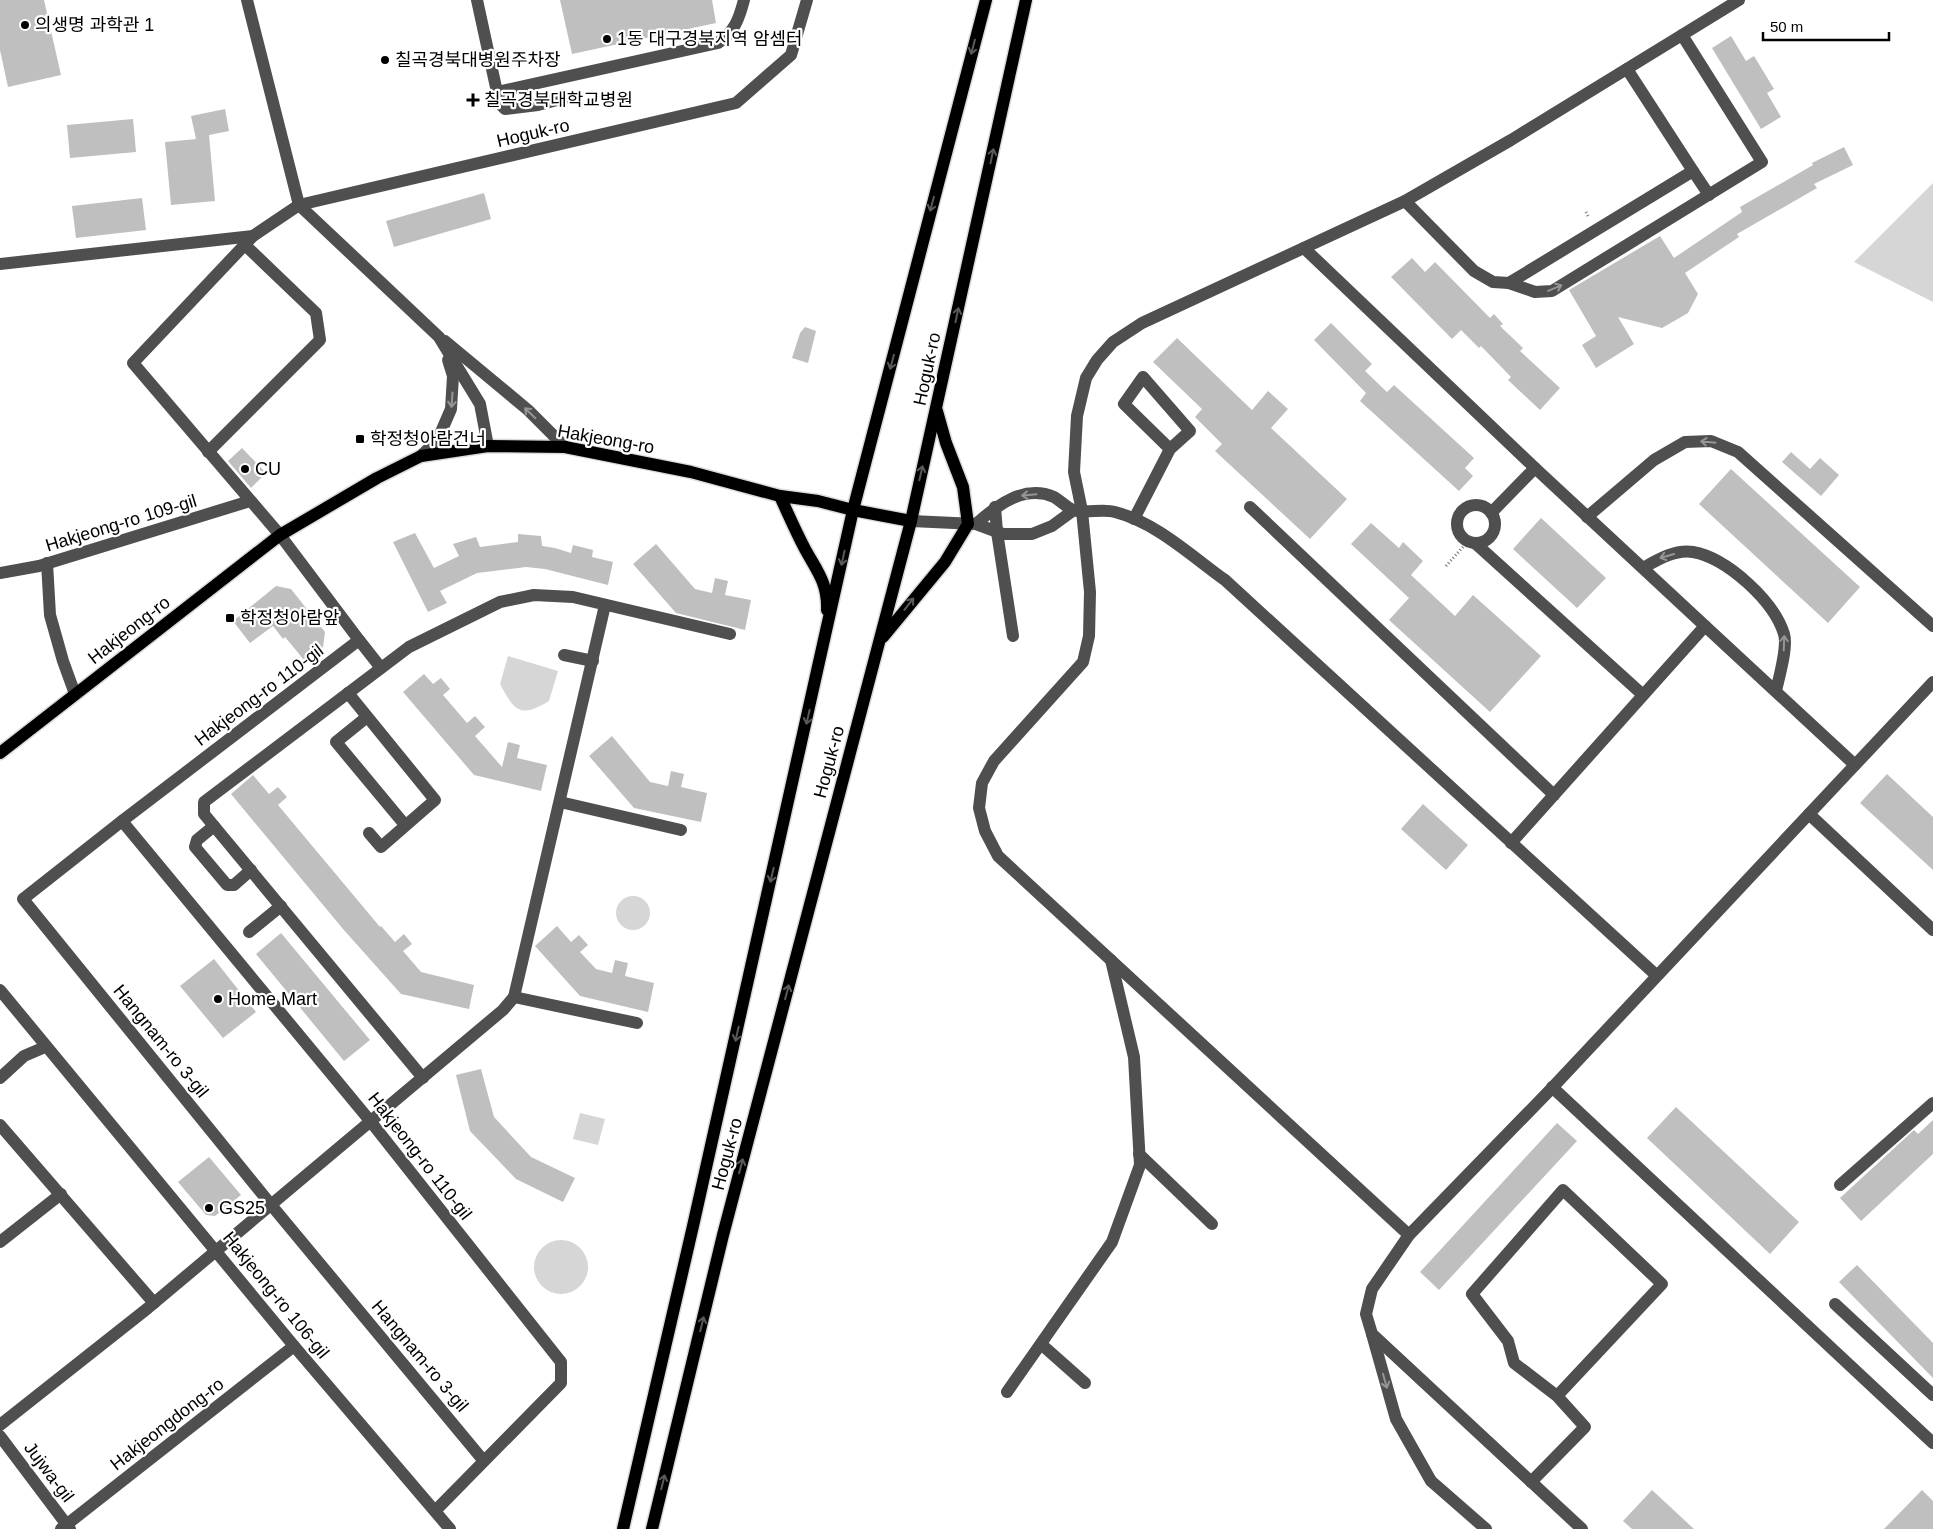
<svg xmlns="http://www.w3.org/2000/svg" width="1933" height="1529" font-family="Helvetica,'Noto Sans KR',sans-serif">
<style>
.green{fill:#d6d6d6}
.building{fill:#bfbfbf}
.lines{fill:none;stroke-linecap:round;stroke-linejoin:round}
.major-casing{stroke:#dbdbdb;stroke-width:15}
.path{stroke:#717171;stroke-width:3;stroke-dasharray:1 2.5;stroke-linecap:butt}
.minor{stroke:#4f4f4f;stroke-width:12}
.major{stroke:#000;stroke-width:12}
.oneway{stroke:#595959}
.oneway2{stroke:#959595}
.poi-dot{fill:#000;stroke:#fff;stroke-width:2}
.labels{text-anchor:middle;stroke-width:4.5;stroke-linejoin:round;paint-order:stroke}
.poi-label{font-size:18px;fill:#000;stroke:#fff;text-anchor:start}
.street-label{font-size:18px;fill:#000;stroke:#fff}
</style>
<rect width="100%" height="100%" fill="#fff"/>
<g class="green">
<path d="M1933 183V302L1854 262Z"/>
<path d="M508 656 558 671 549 701C521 718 515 712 500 684Z"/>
<circle cx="633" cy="913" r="17"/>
<path d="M580 1113 605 1119 598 1145 573 1139Z"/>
<circle cx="561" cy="1267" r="27"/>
</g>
<g class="building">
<path d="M0 0H44L61 75 8 87 0 50Z"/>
<path d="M560 0H712L716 23 572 54Z"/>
<path d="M1731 36 1746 61 1754 56 1774 89 1767 93 1781 117 1761 129 1712 48Z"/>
<path d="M225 109 229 131 209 135 215 201 171 205 165 142 196 139 191 116Z"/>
<path d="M133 119 136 152 70 158 67 125Z"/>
<path d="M1844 147 1853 165 1814 184 1817 188 1737 234 1739 237 1685 273 1698 294 1688 313 1662 328 1618 317 1634 344 1596 368 1582 345 1596 336 1569 290 1660 236 1674 258 1742 212 1740 207 1813 165 1812 163Z"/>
<path d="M484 193 491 219 394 247 386 221Z"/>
<path d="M142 198 146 230 76 238 72 206Z"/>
<path d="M1412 258 1425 272 1435 262 1490 318 1494 314 1503 324 1500 326 1523 348 1520 351 1560 388 1540 410 1508 380 1511 377 1481 346 1479 348 1461 330 1452 339 1391 277Z"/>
<path d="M1331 323 1372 364 1365 371 1387 392 1394 385 1474 458 1465 468 1473 476 1459 491 1360 401 1366 393 1314 340Z"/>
<path d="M805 327 816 331 808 363 792 358 800 333Z"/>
<path d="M1177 338 1252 410 1268 391 1288 409 1271 428 1347 499 1310 539 1215 451 1222 444 1195 417 1202 409 1153 362Z"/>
<path d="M242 448 266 473 251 488 228 461Z"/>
<path d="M1791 452 1810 469 1820 458 1839 475 1821 496 1782 462Z"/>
<path d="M1731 469 1860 587 1828 623 1699 504Z"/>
<path d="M1541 518 1606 578 1577 608 1513 549Z"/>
<path d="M1371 523 1399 548 1403 542 1423 561 1411 575 1455 616 1473 595 1541 656 1490 712 1389 620 1409 598 1351 544Z"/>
<path d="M415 533 434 568 459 556 453 544 476 537 480 547 518 542V534L541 536 542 546 555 548 571 553 573 545 593 550 592 557 613 562 608 585 545 569 526 567 477 573 440 591 447 603 428 612 393 542Z"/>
<path d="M656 544 695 589 712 593 715 578 728 581 725 595 751 600 745 630 676 613 633 564Z"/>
<path d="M276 586 291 589 325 632 323 647 304 660 285 637 283 639 273 626 250 643 233 621Z"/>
<path d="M424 674 433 684 441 678 450 689 443 695 467 723 475 716 485 727 475 736 502 767 508 742 520 745 517 758 547 765 541 791 474 775 403 692Z"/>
<path d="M612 736 650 782 668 786 671 771 684 774 681 787 707 793 701 822 634 808 589 756Z"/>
<path d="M1887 774 1933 817V870L1860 803Z"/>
<path d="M253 775 269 794 278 787 287 797 278 805 380 927 381 926 395 942 404 934 412 944 403 951 421 972 474 985 469 1009 401 994 343 929 231 794Z"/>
<path d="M1423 804 1468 845 1446 870 1401 829Z"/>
<path d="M557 926 571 942 579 935 588 945 580 952 596 969 612 973 615 960 628 963 625 976 654 983 648 1012 580 996 535 946Z"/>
<path d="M281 933 370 1040 344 1061 256 954Z"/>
<path d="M214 959 256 1012 223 1038 180 986Z"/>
<path d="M481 1069 494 1117 531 1157 575 1178 563 1202 516 1179 470 1131 456 1075Z"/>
<path d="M1676 1107 1799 1222 1770 1254 1647 1138Z"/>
<path d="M1933 1120V1154L1861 1221 1840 1198 1914 1130 1918 1134Z"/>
<path d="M1557 1123 1577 1141 1439 1290 1420 1272Z"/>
<path d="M209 1157 241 1195 215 1216 206 1215 178 1182Z"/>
<path d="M1857 1265 1933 1343V1378L1839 1282Z"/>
<path d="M1652 1490 1694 1529H1632L1623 1521Z"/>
<path d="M1922 1490 1933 1501V1529H1884Z"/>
</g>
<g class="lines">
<defs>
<g id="major">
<path d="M780 496C788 514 796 532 805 549 817 571 828 583 827 610"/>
<path d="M883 637 945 562 968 524 963 487 946 443 937 411"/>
<path d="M0 753 280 535 377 478 421 456 488 446 565 447 691 472 780 496 818 501 853 510 911 521"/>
<path d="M623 1529 693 1226 853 510 986 0"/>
<path d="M652 1529 723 1235 911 521 1026 0"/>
</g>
</defs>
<use href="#major" class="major-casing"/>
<g class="path">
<path d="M1586 212 1589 218"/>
<path d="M1446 566 1463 547"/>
</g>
<g class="minor">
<path d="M247 0 299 205 439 337 480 404 488 446"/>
<path d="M477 0 497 92 718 43C735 31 739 19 744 0"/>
<path d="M1682 35 1739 0"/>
<path d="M497 92 500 104 505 109 538 105 565 98"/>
<path d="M1693 171 1709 195"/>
<path d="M1405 201 1474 271 1493 282 1509 283 1693 171 1627 69"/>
<path d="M1304 248 1535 468 1705 626 1511 843"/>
<path d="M0 264 253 236"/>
<path d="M445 341 528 410 565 447"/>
<path d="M208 452 320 340 316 313 245 245"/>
<path d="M421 456 438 439 451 409 453 376 448 360"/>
<circle cx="1476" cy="524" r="19"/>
<path d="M995 507 997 532 1013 636"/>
<path d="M1250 507 1554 795"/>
<path d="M1491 513 1535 468"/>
<path d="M1587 517 1654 460 1685 442 1711 441 1738 452 1933 626"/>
<path d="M1134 519 1170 449 1190 431 1143 377 1124 404 1170 449"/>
<path d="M911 521 976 524 1003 534H1032L1052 526 1074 510"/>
<path d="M976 524C996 506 1024 484 1054 497 1061 501 1066 507 1073 510 1086 514 1102 508 1115 512 1157 523 1190 555 1225 580L1656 975"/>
<path d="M1475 543 1643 695"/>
<path d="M47 563 50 615 63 661 75 694"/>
<path d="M1643 568C1657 560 1675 549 1693 552 1727 558 1774 601 1784 634 1788 647 1779 677 1776 691"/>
<path d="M0 573 39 566 250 501"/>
<path d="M359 640 381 668"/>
<path d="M564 655 593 661"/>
<path d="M348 693 435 800 381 847 369 833"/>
<path d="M367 717 336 742 405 825"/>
<path d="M1855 765 1933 682"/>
<path d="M560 802 681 830"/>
<path d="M1809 814 1933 930"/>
<path d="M122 821 371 1122 561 1362V1383L435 1511"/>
<path d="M214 826 197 840 195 847 227 885H234L251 870"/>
<path d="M249 932 281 906"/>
<path d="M0 990 294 1346 450 1529"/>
<path d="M514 997 637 1023"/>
<path d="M0 1078 24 1056 45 1047"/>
<path d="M423 1078 204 814V802L409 647 500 602 534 595 573 597 730 634"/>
<path d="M1552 1087 1933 1443"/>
<path d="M0 1125 154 1303"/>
<path d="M1139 1154 1212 1224"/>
<path d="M1840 1185 1933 1103"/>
<path d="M1409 1235 998 856 985 831 979 808 982 783 994 761 1083 662 1089 636 1090 592 1082 511 1074 472 1077 416 1086 378 1097 360 1113 342 1142 323 1405 201 1511 140 1682 35 1762 162 1552 291 1535 292 1509 283"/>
<path d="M0 1242 61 1194"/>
<path d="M1835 1304 1933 1395"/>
<path d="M1372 1334 1396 1419 1431 1481 1486 1529"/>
<path d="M1041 1344 1085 1383"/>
<path d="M1007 1392 1112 1242 1140 1165 1134 1057 1111 960"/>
<path d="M0 1425 148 1308 503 1010 514 997 605 605"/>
<path d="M0 1436 70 1529"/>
<path d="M483 1460 272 1206 23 899 122 821 359 640 280 535 133 363 253 236 299 205 736 103 791 55 807 0"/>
<path d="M1531 1482 1585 1427 1557 1396 1662 1284 1563 1190 1472 1294 1508 1341 1514 1363 1557 1396"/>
<path d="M61 1529 294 1346"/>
<path d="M1582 1529 1372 1334 1366 1314 1372 1289 1409 1235 1552 1088 1855 765 1705 626"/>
</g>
<use href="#major" class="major"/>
</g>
<defs><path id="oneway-shaft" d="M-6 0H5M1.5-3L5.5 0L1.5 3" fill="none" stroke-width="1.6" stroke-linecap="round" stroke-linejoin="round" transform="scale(1.25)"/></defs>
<g class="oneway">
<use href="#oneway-shaft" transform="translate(973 47) rotate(105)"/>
<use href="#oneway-shaft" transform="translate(992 156) rotate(-78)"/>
<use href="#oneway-shaft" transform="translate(932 204) rotate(105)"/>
<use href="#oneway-shaft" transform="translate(957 315) rotate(-78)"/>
<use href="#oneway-shaft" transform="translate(892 362) rotate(105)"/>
<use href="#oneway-shaft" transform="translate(921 473) rotate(-77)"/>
<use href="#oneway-shaft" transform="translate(843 558) rotate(102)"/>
<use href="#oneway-shaft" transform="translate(909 604) rotate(-52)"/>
<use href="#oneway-shaft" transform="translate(808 717) rotate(103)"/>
<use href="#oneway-shaft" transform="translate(772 875) rotate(103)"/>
<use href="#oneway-shaft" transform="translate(787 992) rotate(-75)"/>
<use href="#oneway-shaft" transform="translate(737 1034) rotate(103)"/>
<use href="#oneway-shaft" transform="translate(741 1166) rotate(-75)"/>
<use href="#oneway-shaft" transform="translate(702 1324) rotate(-76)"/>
<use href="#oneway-shaft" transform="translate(663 1482) rotate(-76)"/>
</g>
<g class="oneway2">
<use href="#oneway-shaft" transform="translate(1555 288) rotate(-23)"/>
<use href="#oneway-shaft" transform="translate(452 400) rotate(94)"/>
<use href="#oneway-shaft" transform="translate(530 413) rotate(-136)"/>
<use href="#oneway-shaft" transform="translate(1708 442) rotate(-174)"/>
<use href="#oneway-shaft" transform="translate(1029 495) rotate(175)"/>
<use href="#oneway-shaft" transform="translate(1667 556) rotate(164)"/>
<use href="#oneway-shaft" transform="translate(1784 643) rotate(-88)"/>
<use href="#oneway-shaft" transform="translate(1385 1381) rotate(74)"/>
</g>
<g class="poi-dot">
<circle cx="25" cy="25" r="5"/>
<circle cx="607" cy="39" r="5"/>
<circle cx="385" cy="60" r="5"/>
<path d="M470.5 92.5h5v5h5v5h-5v5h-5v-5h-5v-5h5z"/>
<rect x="355" y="434" width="10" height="10" rx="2.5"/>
<circle cx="245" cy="469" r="5"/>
<rect x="225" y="613" width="10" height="10" rx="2.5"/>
<circle cx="218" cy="999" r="5"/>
<circle cx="209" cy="1208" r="5"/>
</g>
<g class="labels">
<g class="poi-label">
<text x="35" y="31">의생명 과학관 1</text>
<text x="617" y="45">1동 대구경북지역 암셈터</text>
<text x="395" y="66">칠곡경북대병원주차장</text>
<text x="484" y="106">칠곡경북대학교병원</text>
<text x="370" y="445">학정청아람건너</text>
<text x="255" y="475">CU</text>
<text x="240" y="624">학정청아람앞</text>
<text x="228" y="1005">Home Mart</text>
<text x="219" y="1214">GS25</text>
</g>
<g class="street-label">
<text transform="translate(533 133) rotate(-13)" y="6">Hoguk-ro</text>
<text transform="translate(927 369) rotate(-78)" y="6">Hoguk-ro</text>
<text transform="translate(606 439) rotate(10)" y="6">Hakjeong-ro</text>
<text transform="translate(121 523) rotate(-17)" y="6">Hakjeong-ro 109-gil</text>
<text transform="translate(129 630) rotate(-38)" y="6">Hakjeong-ro</text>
<text transform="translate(259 695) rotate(-37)" y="6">Hakjeong-ro 110-gil</text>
<text transform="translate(829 762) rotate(-75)" y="6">Hoguk-ro</text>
<text transform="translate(161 1041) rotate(51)" y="6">Hangnam-ro 3-gil</text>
<text transform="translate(727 1154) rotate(-75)" y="6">Hoguk-ro</text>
<text transform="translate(420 1156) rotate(52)" y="6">Hakjeong-ro 110-gil</text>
<text transform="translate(276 1295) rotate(51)" y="6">Hakjeong-ro 106-gil</text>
<text transform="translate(420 1356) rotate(50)" y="6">Hangnam-ro 3-gil</text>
<text transform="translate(167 1424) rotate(-38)" y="6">Hakjeongdong-ro</text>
<text transform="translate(49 1472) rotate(53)" y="6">Jujwa-gil</text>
</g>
</g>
<path d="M1763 32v8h126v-8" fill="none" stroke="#000000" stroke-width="2.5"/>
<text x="1770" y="32" font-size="15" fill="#000000" stroke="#ffffff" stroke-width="4" paint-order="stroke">50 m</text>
</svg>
